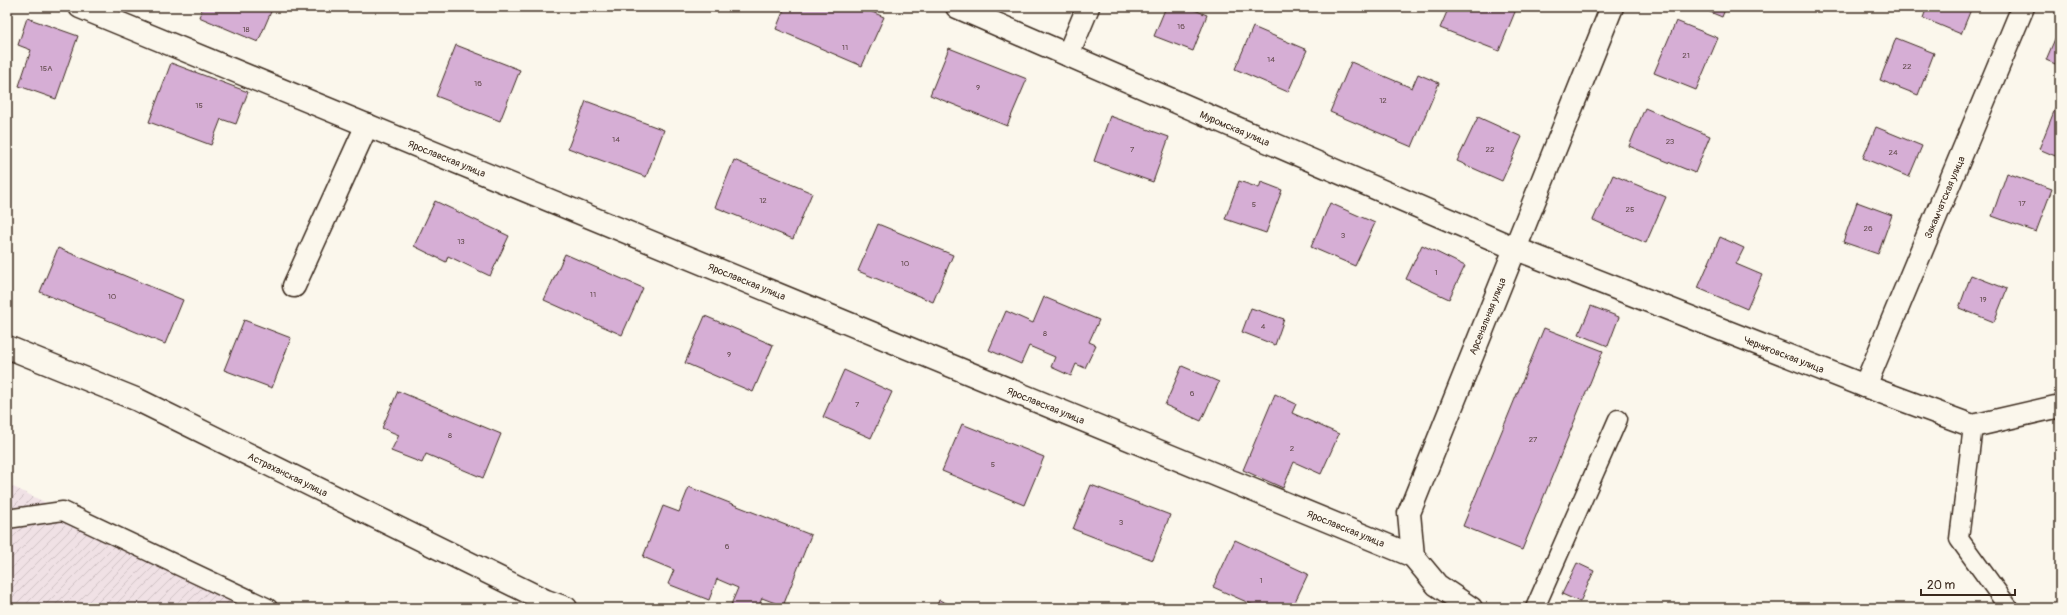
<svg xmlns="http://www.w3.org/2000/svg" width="2067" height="615" font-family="Pangolin,sans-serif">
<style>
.industrial{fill:url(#industrial-furrows)}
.building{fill:#d6aed5;stroke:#3b2a1e}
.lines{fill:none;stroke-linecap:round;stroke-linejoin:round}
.service-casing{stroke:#3b2a1e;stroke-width:21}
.minor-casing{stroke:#3b2a1e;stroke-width:25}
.service{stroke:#fbf7ec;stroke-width:18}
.minor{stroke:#fbf7ec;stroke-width:22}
.labels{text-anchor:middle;stroke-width:3.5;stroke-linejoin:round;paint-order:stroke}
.number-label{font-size:8px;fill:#624b4c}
.street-label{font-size:10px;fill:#3b2a1e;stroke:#fbf7ec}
</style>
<defs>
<pattern id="industrial-furrows" width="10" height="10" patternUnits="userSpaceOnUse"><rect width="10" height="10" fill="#f0e1e5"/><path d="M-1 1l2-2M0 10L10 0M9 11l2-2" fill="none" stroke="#cfc1c4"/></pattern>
</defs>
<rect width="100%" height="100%" fill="#fbf7ec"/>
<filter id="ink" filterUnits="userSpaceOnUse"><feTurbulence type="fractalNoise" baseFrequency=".025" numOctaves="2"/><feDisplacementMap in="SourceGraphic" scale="8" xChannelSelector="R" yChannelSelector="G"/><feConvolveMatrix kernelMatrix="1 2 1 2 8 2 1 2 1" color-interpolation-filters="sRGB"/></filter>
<g filter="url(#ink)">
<path class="industrial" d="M7 484 265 608H7Z"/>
<g class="building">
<path d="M203 7H273L258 42 199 17Z"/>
<path d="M785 7H860L884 17 862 66 776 29Z"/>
<path d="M1166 7H1187L1207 15 1193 51 1154 36Z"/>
<path d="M1449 7H1517L1499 51 1440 28Z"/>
<path d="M1698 7H1726L1722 17Z"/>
<path d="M1927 7H1972L1961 34 1923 18Z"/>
<path d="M27 18 78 36 56 99 19 86 31 50 18 45Z"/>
<path d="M1676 21 1718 38 1696 90 1654 73Z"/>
<path d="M1253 27 1307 50 1288 92 1235 69Z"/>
<path d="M2060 27V66L2046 60Z"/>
<path d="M1896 38 1934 53 1918 95 1880 80Z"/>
<path d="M456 45 520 70 500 121 436 96Z"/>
<path d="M949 48 1027 79 1007 126 930 95Z"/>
<path d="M1351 62 1412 88 1418 74 1439 83 1412 147 1330 112Z"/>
<path d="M171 63 248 92 236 124 221 119 211 145 149 122Z"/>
<path d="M586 101 664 130 646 177 568 148Z"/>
<path d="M2057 104 2060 105V158L2039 149Z"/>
<path d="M1645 108 1710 136 1695 173 1629 146Z"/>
<path d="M1110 116 1169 137 1153 182 1094 161Z"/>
<path d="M1478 117 1522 137 1502 181 1457 161Z"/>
<path d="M1876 127 1922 146 1909 177 1863 158Z"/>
<path d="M734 160 812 193 793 239 715 207Z"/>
<path d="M2007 173 2052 189 2036 232 1992 216Z"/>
<path d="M1613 175 1666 197 1646 243 1593 220Z"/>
<path d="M1239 181 1259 188 1261 182 1282 190 1266 233 1225 219Z"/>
<path d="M435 201 509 236 490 276 448 256 446 262 414 246Z"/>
<path d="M1857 202 1892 215 1878 254 1843 242Z"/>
<path d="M1330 203 1375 223 1355 266 1311 247Z"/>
<path d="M878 224 953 255 933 302 858 271Z"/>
<path d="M1720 237 1744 248 1736 264 1762 275 1747 309 1698 288Z"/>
<path d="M1422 245 1465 266 1449 299 1406 279Z"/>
<path d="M58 248 183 300 165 344 40 292Z"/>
<path d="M565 254 643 288 622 335 544 300Z"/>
<path d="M1971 275 2007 289 1994 322 1959 308Z"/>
<path d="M1044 297 1099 320 1089 342 1096 345 1085 368 1076 364 1071 376 1051 367 1055 357 1029 346 1021 364 989 350 1006 311 1033 323Z"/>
<path d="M1591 306 1619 317 1608 346 1579 334Z"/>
<path d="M1251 308 1284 319 1275 345 1242 332Z"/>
<path d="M705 316 773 345 753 392 685 363Z"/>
<path d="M244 320 291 338 272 388 224 370Z"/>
<path d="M1544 328 1603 351 1522 550 1463 526Z"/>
<path d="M1182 366 1219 382 1201 421 1165 405Z"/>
<path d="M844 370 892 392 871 438 823 417Z"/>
<path d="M398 391 501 434 483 478 426 454 422 463 391 451 399 435 382 428Z"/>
<path d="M1275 394 1296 404 1292 413 1339 434 1321 474 1294 462 1283 488 1243 470Z"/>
<path d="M962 424 1044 457 1024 505 942 471Z"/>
<path d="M1091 485 1170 515 1153 560 1073 529Z"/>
<path d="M689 487 811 535 783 606 762 598 758 608 730 607 738 588 717 579 709 600 668 584 674 570 643 557 663 506 679 512Z"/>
<path d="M1235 540 1308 574 1292 608H1260L1213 587Z"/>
<path d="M1577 563 1594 571 1580 602 1562 594Z"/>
<path d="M939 600 958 608H936Z"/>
</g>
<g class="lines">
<defs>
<g id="service">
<path d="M1973 426 1959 539 2009 608"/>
<path d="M7 519 63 511 268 608"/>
<path d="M1535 608 1618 419"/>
</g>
<g id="minor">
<path d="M80 7 1413 556"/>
<path d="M957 7 1514 248 1865 386 1973 426 2060 406"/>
<path d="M1068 55 1088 7"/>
<path d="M294 286 367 125"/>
<path d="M7 347 138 400 546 601 566 608"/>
<path d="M1865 386 2023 7"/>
<path d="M1471 608 1437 585 1413 556 1409 513 1612 7"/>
</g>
</defs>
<use href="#service" class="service-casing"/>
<use href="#minor" class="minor-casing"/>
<use href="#service" class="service"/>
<use href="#minor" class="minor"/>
</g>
</g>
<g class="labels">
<g class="number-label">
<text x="1181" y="29">16</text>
<text x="246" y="32">18</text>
<text x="845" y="50">11</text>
<text x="1686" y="58">21</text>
<text x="1271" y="62">14</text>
<text x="1907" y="69">22</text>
<text x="46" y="71">15А</text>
<text x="478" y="86">16</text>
<text x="978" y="90">9</text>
<text x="1383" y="103">12</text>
<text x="199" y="108">15</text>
<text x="616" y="142">14</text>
<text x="1670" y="144">23</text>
<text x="1132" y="152">7</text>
<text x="1490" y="152">22</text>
<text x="1893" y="155">24</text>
<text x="763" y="203">12</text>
<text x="2022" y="206">17</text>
<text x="1254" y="207">5</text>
<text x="1630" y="212">25</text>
<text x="1868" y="231">26</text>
<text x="1343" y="238">3</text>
<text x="461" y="244">13</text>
<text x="905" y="266">10</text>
<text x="1436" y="275">1</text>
<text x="593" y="297">11</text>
<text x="112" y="299">10</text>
<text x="1983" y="302">19</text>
<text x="1263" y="329">4</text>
<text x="1045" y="336">8</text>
<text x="729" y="357">9</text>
<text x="1192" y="396">6</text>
<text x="857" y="407">7</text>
<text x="450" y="438">8</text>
<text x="1533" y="442">27</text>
<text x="1292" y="451">2</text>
<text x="993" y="467">5</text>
<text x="1121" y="525">3</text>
<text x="727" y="549">6</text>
<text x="1261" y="583">1</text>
</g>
<g class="street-label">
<text transform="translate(1235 128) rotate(23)" y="4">Муромская улица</text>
<text transform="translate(447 158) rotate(22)" y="4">Ярославская улица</text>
<text transform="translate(1944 197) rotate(-67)" y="4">Закамчатская улица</text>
<text transform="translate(747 281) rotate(22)" y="4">Ярославская улица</text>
<text transform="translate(1487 316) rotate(-68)" y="4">Арсенальная улица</text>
<text transform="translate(1784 354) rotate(21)" y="4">Черниговская улица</text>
<text transform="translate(1046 405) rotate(22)" y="4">Ярославская улица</text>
<text transform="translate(288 474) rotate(26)" y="4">Астраханская улица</text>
<text transform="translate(1346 528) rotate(22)" y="4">Ярославская улица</text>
</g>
</g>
<rect width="2067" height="615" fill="none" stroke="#fbf7ec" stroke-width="24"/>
<rect x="12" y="12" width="2043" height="591" fill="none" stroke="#3b2a1e" stroke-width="1.5" filter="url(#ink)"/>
<path d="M1921 589v6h94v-6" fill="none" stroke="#3b2a1e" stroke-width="2"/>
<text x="1927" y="589" font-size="12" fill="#3b2a1e" stroke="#fbf7ec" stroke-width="3" paint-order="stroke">20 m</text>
</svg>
